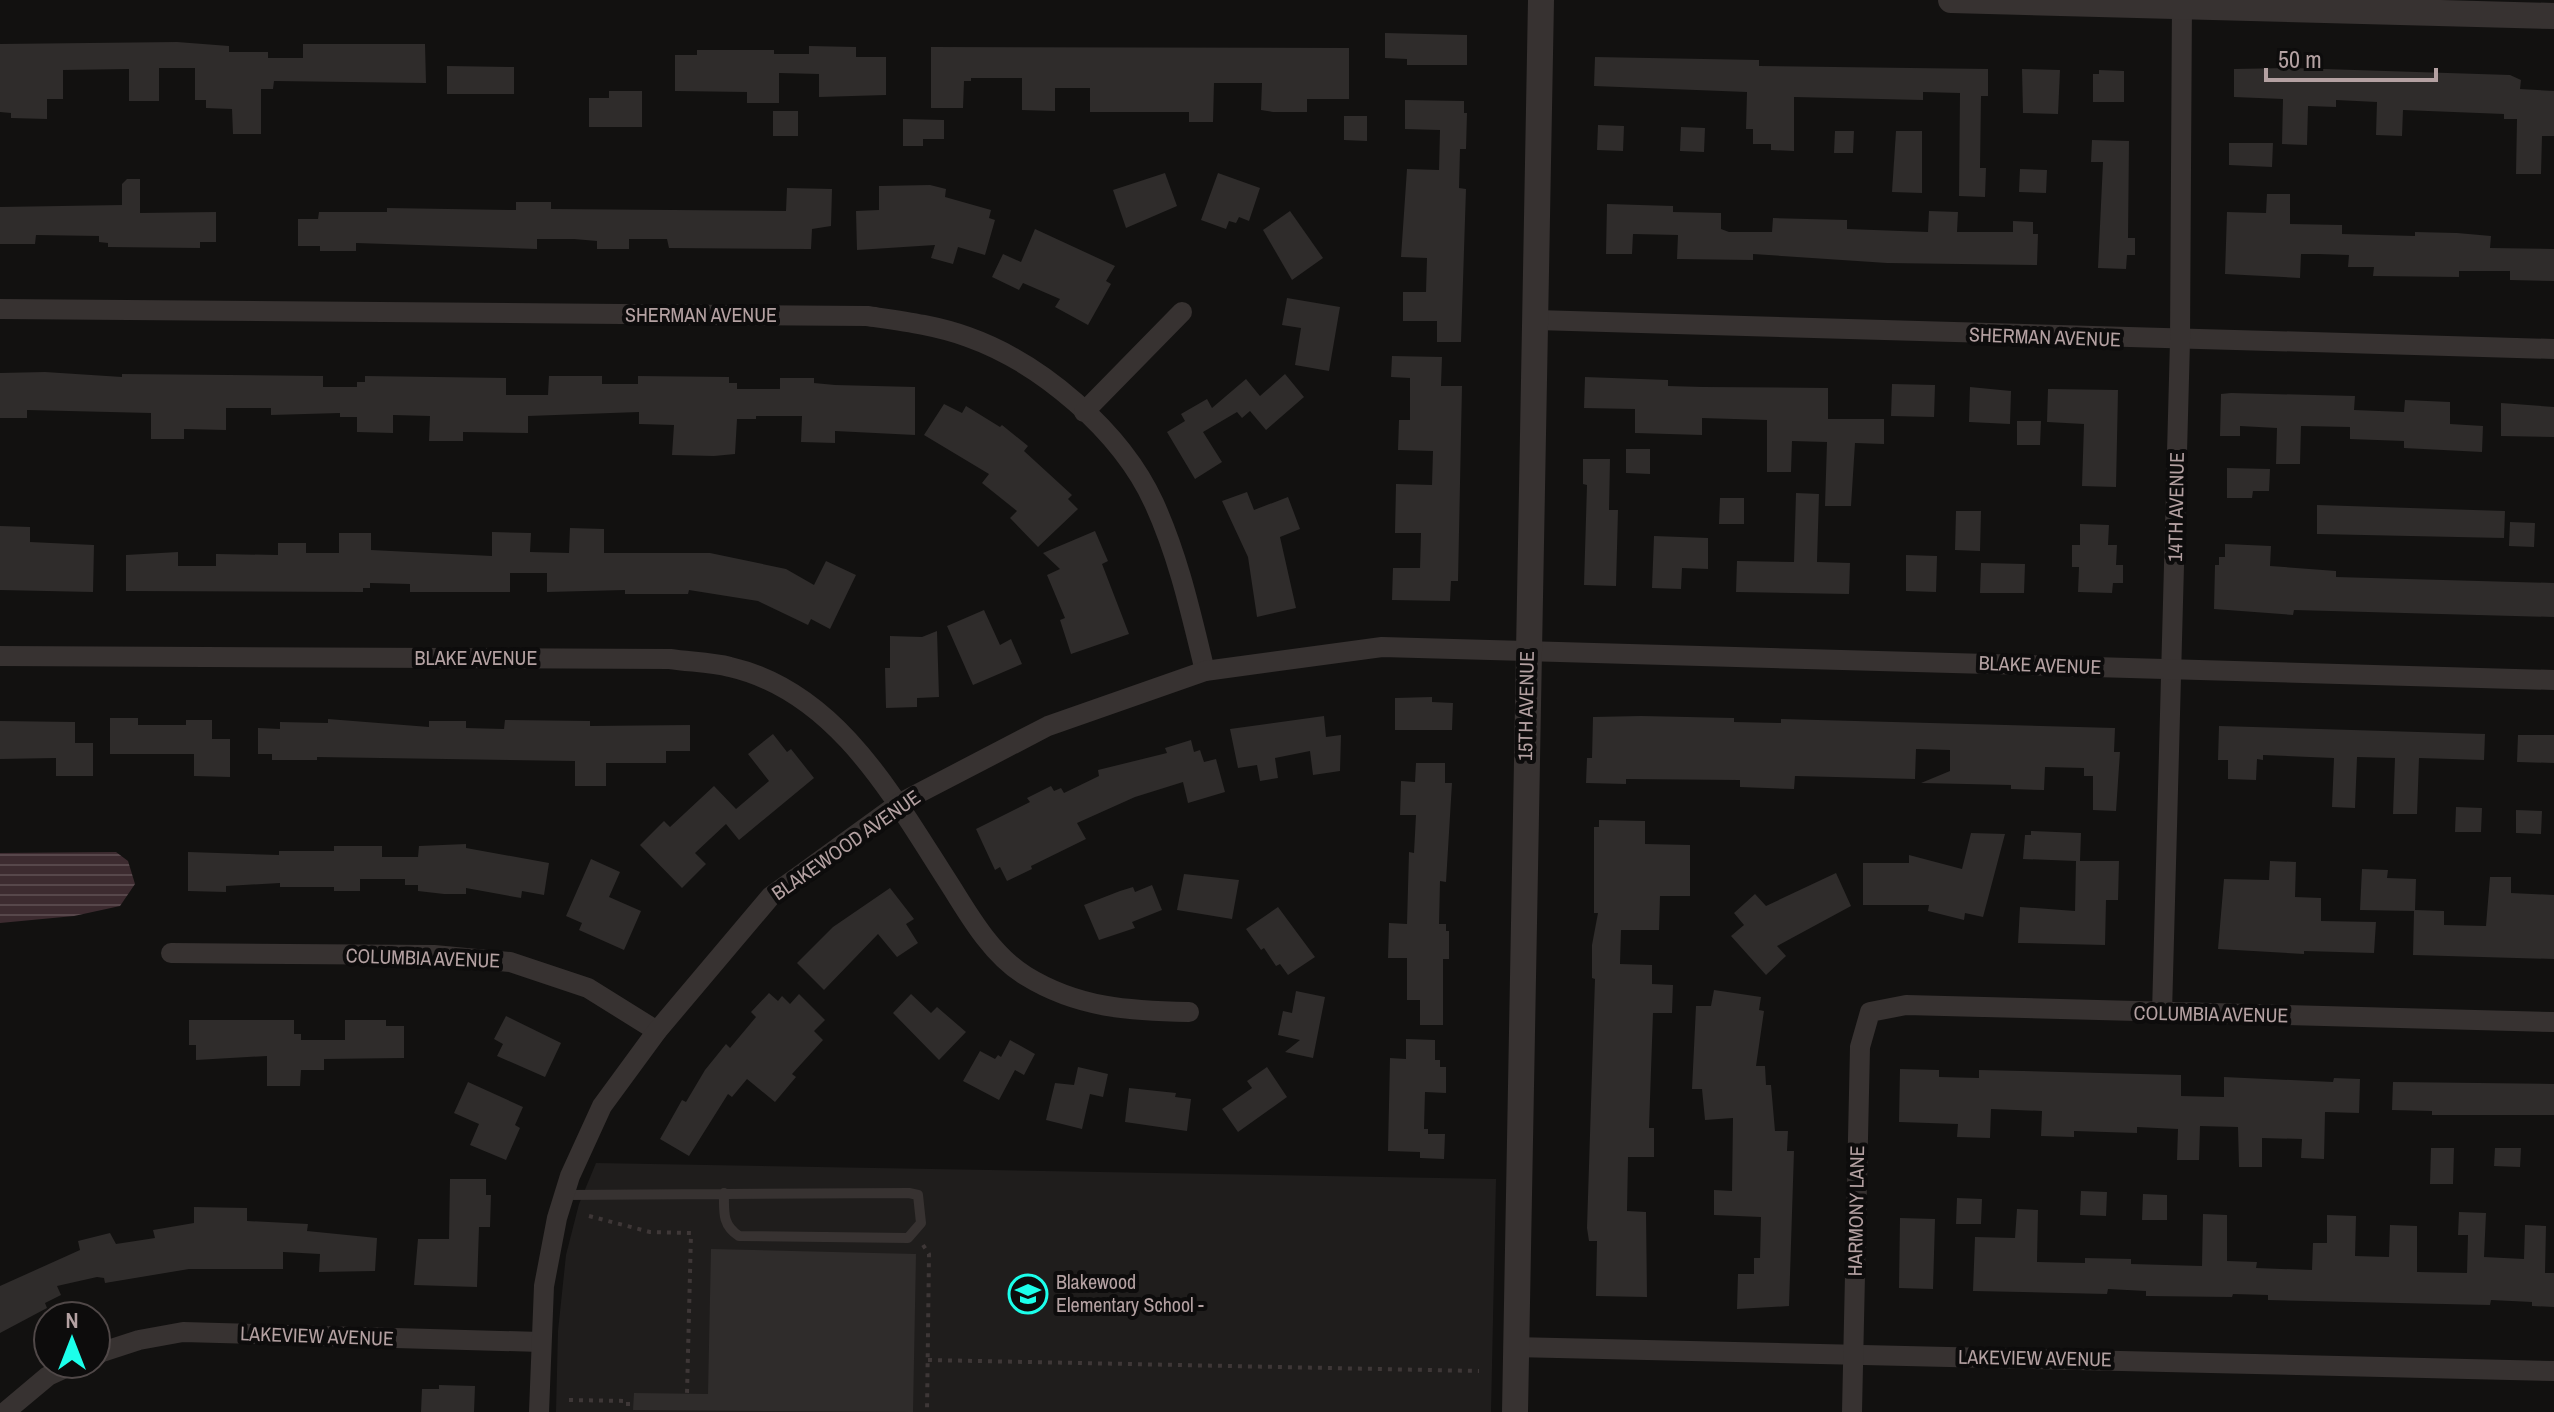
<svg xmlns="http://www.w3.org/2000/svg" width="2554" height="1412" font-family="'Archivo Narrow',sans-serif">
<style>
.built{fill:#1f1d1c}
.water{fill:url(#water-rules)}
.building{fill:#2f2c2b}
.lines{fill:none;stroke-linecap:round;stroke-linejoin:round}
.path{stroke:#3e3737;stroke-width:4;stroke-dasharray:4 6;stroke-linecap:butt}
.service{stroke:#373231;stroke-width:10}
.minor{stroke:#373231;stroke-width:20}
.tertiary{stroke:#373231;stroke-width:26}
.labels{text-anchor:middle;stroke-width:8;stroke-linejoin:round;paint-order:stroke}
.street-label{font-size:20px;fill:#b4a1a2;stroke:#0d0c0c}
.poi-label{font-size:20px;fill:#b4a1a2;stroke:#0d0c0c;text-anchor:start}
</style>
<defs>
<pattern id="water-rules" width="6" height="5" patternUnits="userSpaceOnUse" patternTransform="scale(2)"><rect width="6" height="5" fill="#3d2b30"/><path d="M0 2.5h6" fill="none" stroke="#57474b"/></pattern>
</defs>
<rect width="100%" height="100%" fill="#121110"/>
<path class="built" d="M596 1163 1496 1179 1491 1412H556L558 1331 566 1255 579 1204Z"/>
<path class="water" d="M116 852 128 861 135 884 120 906 74 916 0 923V853Z"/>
<g class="building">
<path d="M1385 33 1467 35V65H1407V59L1385 58Z"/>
<path d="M177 42 229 46V52H268V58H303V44H425L426 83 274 81 273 89H261V134H233L232 109 206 108V100H195V68H159V101H129V69L63 70V99H47V119L11 118V113L0 112V44Z"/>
<path d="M809 46 856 47V57H886V95L819 97V74L779 73V103H747V92L675 91V55H697V50H774V54H809Z"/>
<path d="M931 47 1349 48V99H1307V112H1273L1261 110 1262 83H1214L1213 122H1189V112H1090V88H1055V111L1022 110V78H971V81H964L963 108H931Z"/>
<path d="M1595 57 1759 60V66L1988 69V96H1981L1980 168H1986L1985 197 1959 196 1960 93 1923 92V100L1794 97V151L1771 150V144H1753V129H1746L1747 92 1594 86Z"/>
<path d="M447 66 514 67V94H447Z"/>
<path d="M2293 68 2510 75 2521 80 2520 89 2554 91V136H2542L2541 174H2516L2517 119H2504V114L2403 110 2402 136 2376 135 2377 102 2336 100V107L2308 106 2307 145 2282 144 2283 99 2234 97V69Z"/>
<path d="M2022 69 2060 70 2058 114 2023 113Z"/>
<path d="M2099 70 2124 71V102H2093V74H2099Z"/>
<path d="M609 91H642V127H589V98H609Z"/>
<path d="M1405 100 1464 101V113H1467L1466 149H1460L1459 188 1466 189 1461 342H1437V321H1403V292H1426L1427 258 1401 257 1407 169 1439 170 1440 130 1405 129Z"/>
<rect x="773" y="111" width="25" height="25"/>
<path d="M1344 116H1367V141L1344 140Z"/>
<path d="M903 119 944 120V139H923V146H903Z"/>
<path d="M1598 125 1624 126 1623 151 1597 150Z"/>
<path d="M1681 127 1705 128 1704 152 1680 151Z"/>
<path d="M1835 131H1854L1853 153H1834Z"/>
<path d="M1896 131H1922V193L1892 192Z"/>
<path d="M2092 140 2129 141 2128 238H2135V255H2127L2126 269 2098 268 2103 162H2091Z"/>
<path d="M2229 143H2273L2272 167 2229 165Z"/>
<path d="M2020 169 2047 170 2046 193 2019 192Z"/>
<path d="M1165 173 1177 206 1126 228 1113 190Z"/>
<path d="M1218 173 1260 188 1249 221 1239 217 1236 223 1229 221 1226 229 1201 220Z"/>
<path d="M127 179H140V213L216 212V242H200V248L108 247V243L99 242V236L36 235 35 244H0V207L122 205V184Z"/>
<path d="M930 185 946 189 945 197 991 210 989 218 995 220 985 255 958 247 953 264 931 258 935 245 857 250 856 211 879 210V186Z"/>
<path d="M787 188 832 189 831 226 812 229 811 249 669 248 667 239H629V249H597V241L574 239H537V249L356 243V251H320V246H298V219H318L319 212H387V208L516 210V202H551V209L786 211Z"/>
<path d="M2267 194H2290V224L2342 225V234L2415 236V232L2457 233 2491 236 2490 248 2554 249V281L2510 280V271H2459V277L2373 276 2374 267H2348L2349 255 2318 254H2301L2300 278 2225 274 2227 212 2266 213Z"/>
<path d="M1607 204 1673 206V212L1721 213V229L1729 232H1772L1773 218 1847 220V229L1928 232 1929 211 1958 212 1957 232H2013V221L2033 222V234H2038L2037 265 1887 263 1753 254V260L1677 259 1678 235 1633 234 1632 254H1606Z"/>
<path d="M1290 211 1323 258 1292 280 1263 230Z"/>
<path d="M1035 229 1115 266 1106 281 1111 284 1088 325 1055 307 1060 299 1023 283 1019 290 992 277 1003 254 1021 262Z"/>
<path d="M1287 298 1340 307 1329 371 1295 365 1301 328 1282 325Z"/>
<path d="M1392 356 1442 357 1441 386H1462L1458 581H1451L1450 601 1392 600 1393 568H1420L1421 533H1395L1396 484 1432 485 1433 451 1398 450 1399 420H1410V378L1391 377Z"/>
<path d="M45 372 122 377V374L323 376V387H357V382H365V376L506 378V395H548L549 376H602V384H638V376L729 377V383H737V389H780V378H814V383L835 385 915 387V435L835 431V443L801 442 802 416H756V419H737L735 454 714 456 672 455 674 425 639 424V412L528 416V433L463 432V441H429L430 416 393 415V433L357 432V417H340V413L271 415V408H226V430L184 429V439H151V413L27 410V418H0V373Z"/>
<path d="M1285 374 1304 397 1266 430 1250 411 1242 418 1237 412 1203 432 1222 462 1195 479 1167 432 1185 421 1181 414 1207 399 1212 408 1246 379 1260 396Z"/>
<path d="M1585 377 1668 380V386L1703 387 1828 388V419H1884V444L1855 443 1851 506H1825L1827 442 1792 441 1791 472H1767V420L1702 418V435L1635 433V409L1584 408Z"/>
<path d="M1892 384 1935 385 1934 417 1891 416Z"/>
<path d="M1970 387 2011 391 2010 424 1969 422Z"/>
<path d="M2048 389 2118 390 2116 487 2082 486 2084 424 2047 422Z"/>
<path d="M2231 393 2355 396 2354 410 2404 412 2405 400 2450 402V424L2483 426 2482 452 2404 448V441L2350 439V427L2301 426 2300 464H2276L2277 428 2240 426V436H2220L2221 394Z"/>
<path d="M2501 403 2554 407V437L2501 436Z"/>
<path d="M944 404 962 413 966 406 1000 427 1002 425 1028 446 1024 451 1072 495 1068 499 1078 509 1038 547 1010 518 1017 511 982 483 989 474 924 435Z"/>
<path d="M2017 421H2041L2040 445H2017Z"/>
<path d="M1626 449H1650V474L1626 473Z"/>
<path d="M1583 459H1610L1609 510H1618L1616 586 1584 585 1587 485 1583 484Z"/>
<path d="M2227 468 2270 469 2269 491H2253L2252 498H2227Z"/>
<path d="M1247 492 1254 510 1288 497 1300 529 1280 537 1296 608 1257 617 1248 557 1222 501Z"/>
<path d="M1796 493 1819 494 1817 562 1850 563 1849 594 1736 592 1737 561 1794 562Z"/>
<path d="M1720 498H1744V524H1719Z"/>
<path d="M2317 505 2505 511 2504 538 2317 534Z"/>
<path d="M1956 511H1981L1980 551 1955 550Z"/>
<path d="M2510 522 2535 523 2534 547 2509 546Z"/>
<path d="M2080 524 2109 525 2108 545H2117L2116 565H2123V583H2113L2112 593 2078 592 2079 567H2072V545H2080Z"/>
<path d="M0 526 30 527V542L94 545 93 592 0 590Z"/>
<path d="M570 528 604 529V553H710L786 569 814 585 826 561 856 575 830 629 811 619 808 625 758 601 689 590 688 594H625V590L547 592V573H510V592H410V584L370 583V588H363V592L126 591V555L178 552V566H216V554L278 555V543H306V553H339V533H371V550L492 556V532L531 533 530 552 569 553Z"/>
<path d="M1095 531 1108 561 1102 564 1129 634 1071 654 1060 620 1065 618 1047 575 1060 569 1043 553Z"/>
<path d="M1654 536 1708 538V569L1682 568 1681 589 1652 588Z"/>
<path d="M2225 544 2271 546 2270 566 2336 571V577L2554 583V617L2294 610 2293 615 2214 609 2215 565H2219V557H2225Z"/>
<path d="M1906 555 1937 556 1936 592 1906 591Z"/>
<path d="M1981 563 2025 564 2024 593H1980Z"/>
<path d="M984 610 1000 645 1011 639 1022 664 973 685 947 626Z"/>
<path d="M937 631 939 697 917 698V707L886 708 885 668H890V636L922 637Z"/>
<path d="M1432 697V702L1453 703 1452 730H1395V698Z"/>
<path d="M1324 716 1326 737 1341 735 1340 771 1313 775 1310 751 1275 758 1278 778 1260 781 1257 765 1238 768 1230 729Z"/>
<path d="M1641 716 1734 718V722L1781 723V719L2115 728 2114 752H2120L2116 811 2093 810V776H2084V768L2045 767 2044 790 2011 789V785L1921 783 1950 771V750L1916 749 1915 779 1795 776 1794 789 1740 787V780L1626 779V784L1586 783 1587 758H1592L1593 717Z"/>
<path d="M110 718H138V725H186V720H212V739H230V777L194 776V754H110Z"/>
<path d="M328 719 429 727V721H466V728L504 729 505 720 590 721V726L690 725V751H666V763H606V786H575V761L317 757V760H272V754H258V728L280 729V722L328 723Z"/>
<path d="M0 721 75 722V743H93V776H56V758L0 759Z"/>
<path d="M2219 726 2485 734 2484 760 2419 758 2417 814H2393L2395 758 2357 757 2355 808 2332 807 2334 758 2263 755V760L2257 759 2256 780 2228 779V760H2218Z"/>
<path d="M773 734 787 752 791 749 814 778 739 840 726 824 695 853 706 864 682 888 640 845 664 821 670 827 714 786 736 809 769 781 748 754Z"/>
<path d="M2518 735H2554V763L2517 762Z"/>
<path d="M1191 740 1194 752 1200 750 1204 762 1216 759 1225 792 1188 803 1183 782 1135 797 1077 823 1086 839 1031 866 1032 869 1007 881 1000 867 995 870 976 829 1030 802 1027 798 1051 786 1054 791 1061 788 1064 793 1099 776 1098 770 1167 753 1165 748Z"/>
<path d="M1416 763H1445V783H1452L1446 882 1440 881 1439 924H1446V931H1449V959H1443V1025H1420V1000H1407V958H1388L1389 923 1407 924 1409 852 1414 853 1416 815H1400L1401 781 1415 782Z"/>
<path d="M2456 807 2482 808 2481 832H2455Z"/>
<path d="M2516 810 2542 811 2541 834 2516 833Z"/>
<path d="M1599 820 1645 821V844L1690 845V896H1660L1659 930H1621L1620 964 1652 965V984L1673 985 1672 1013H1653L1649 1128H1654V1157H1628L1627 1211 1646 1212 1647 1297 1596 1296 1597 1241H1589L1587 1228 1595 979 1592 978V945L1598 913H1594V827H1599Z"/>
<path d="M2031 831 2081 833 2080 861H2119L2118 900H2106L2105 945 2018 943 2020 907 2075 911 2076 861 2023 859 2025 835H2031Z"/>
<path d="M1971 833 2005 834 1983 917 1965 913 1964 920 1928 911 1929 905H1863V863H1909V855L1962 869Z"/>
<path d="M466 844V848L549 863 544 895 522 891 521 898 466 888V894H444L418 891V885H405V879H360V891H334V887H280V883L226 886V892L188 891V852L279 855V851H334V846H382V857H418L419 846Z"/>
<path d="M591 859 620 872 609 897 641 911 624 950 579 930 582 923 566 916Z"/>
<path d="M2270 861 2296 862 2295 897 2321 898V921L2376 922 2374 953 2304 951V954L2218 949 2224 879 2269 880Z"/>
<path d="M2362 869 2388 870 2387 878 2416 879 2415 910 2444 911V925L2486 926 2490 877H2511V893L2554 895V959L2413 955 2414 911 2360 910Z"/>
<path d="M1836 873 1851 906 1777 946 1786 956 1766 975 1731 936 1744 925 1734 913 1755 894 1766 906Z"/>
<path d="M1184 874 1239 880 1232 919 1177 910Z"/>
<path d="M1152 885 1162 910 1132 922 1135 928 1099 940 1084 905 1120 891 1133 887 1135 892Z"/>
<path d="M890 888 914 919 906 924 918 943 897 957 878 934 824 990 797 963 833 927Z"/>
<path d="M1278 907 1315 957 1288 975 1280 964 1276 966 1264 948 1261 950 1246 929Z"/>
<path d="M1714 990 1761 997 1759 1010 1764 1011 1756 1066H1765L1766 1085H1771L1775 1131H1788L1787 1151H1794L1789 1306 1737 1309 1738 1274H1754V1258H1760L1761 1217 1714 1215V1190L1732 1191 1733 1118 1705 1120 1702 1089H1692L1696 1006H1711Z"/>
<path d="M1296 991 1325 997 1313 1058 1285 1052 1300 1040 1278 1035 1283 1011 1292 1013Z"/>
<path d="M769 993 778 1001 782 996 790 1004 799 994 825 1020 814 1031 823 1040 792 1074 796 1077 775 1102 747 1079 732 1097 728 1094 689 1156 660 1139 682 1100 686 1102 705 1070 726 1044 730 1048 756 1017 751 1012Z"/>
<path d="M911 994 931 1013 937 1007 966 1032 939 1060 893 1013Z"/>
<path d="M506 1016 561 1043 545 1077 497 1056 503 1044 494 1039Z"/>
<path d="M189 1020H294V1034H301V1040H345V1020H386V1026H404V1058L324 1059V1070H301L300 1086H267V1056L196 1060V1045H189Z"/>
<path d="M1406 1039 1435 1040V1060H1440V1067H1446V1093L1425 1092 1424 1129H1428V1134H1445L1444 1159 1420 1158V1152L1388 1151 1390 1058 1406 1059Z"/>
<path d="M1010 1040 1035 1054 1024 1075 1015 1070 999 1100 963 1081 980 1051 995 1059 998 1055 1001 1057Z"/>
<path d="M1078 1067 1108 1074 1103 1097 1090 1094 1082 1129 1046 1120 1055 1083 1074 1085Z"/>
<path d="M1267 1067 1287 1097 1238 1132 1222 1109 1252 1088 1247 1081Z"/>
<path d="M1900 1069 1939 1070V1077L1979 1078V1070L2181 1075V1096L2224 1097V1077L2333 1082 2334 1078 2360 1079 2359 1113 2325 1112 2324 1159 2301 1158 2302 1139 2262 1138V1167H2239L2238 1127 2200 1126 2199 1160H2177L2178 1129 2137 1127V1133L2074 1131V1137L2041 1136 2042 1111 1991 1109 1990 1138 1957 1137 1958 1124 1899 1122Z"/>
<path d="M468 1082 523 1107 515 1125 520 1128 506 1160 470 1145 479 1124 454 1113Z"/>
<path d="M2393 1082 2554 1084V1115H2432V1111L2392 1110Z"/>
<path d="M1129 1088 1176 1093 1175 1097 1191 1099 1187 1131 1125 1122Z"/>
<path d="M2431 1148H2454L2453 1184H2430Z"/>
<path d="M2495 1148H2521L2520 1167 2494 1166Z"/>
<path d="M450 1179H486V1195H491L490 1227H479L477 1287 414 1285 418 1239H449Z"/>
<path d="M2081 1191 2107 1192 2106 1216 2080 1215Z"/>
<path d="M2143 1194 2167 1195V1220H2142Z"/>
<path d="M1957 1198 1982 1199 1981 1224H1956Z"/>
<path d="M194 1207 247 1208V1221L308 1224 307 1231 377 1238 375 1271 319 1272 320 1254 283 1252V1269H189L105 1283 104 1278 97 1277 57 1286 61 1295 45 1303 47 1308 0 1333V1286L80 1250 78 1241 110 1233 116 1244 155 1238 153 1230 194 1223Z"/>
<path d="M2017 1209 2038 1210 2037 1262 2085 1263V1258L2131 1259V1264L2202 1266 2203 1214 2227 1215V1261L2257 1262 2256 1268 2312 1270 2313 1243H2327V1215L2356 1216 2355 1256 2389 1257 2390 1225 2417 1226V1272L2467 1273 2468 1235H2458L2459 1212 2486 1213 2484 1257 2524 1259 2525 1225 2546 1226 2545 1273H2554V1307L2532 1306V1302L2491 1300 2490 1305 2268 1300V1295L2233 1294 2232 1297 2146 1296V1291L2108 1289 2107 1294 1973 1291 1975 1237 2015 1238Z"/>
<path d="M1900 1218 1935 1219 1933 1289 1899 1288Z"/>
<path d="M711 1249 916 1254 913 1412 633 1410 634 1393 708 1394Z"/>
<path d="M439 1385 475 1386 474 1412H421L422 1389H439Z"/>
</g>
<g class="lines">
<g class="path">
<path d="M589 1216 650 1232 691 1233 687 1394"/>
<path d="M923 1245 929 1254 927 1412"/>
<path d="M928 1360 1479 1371"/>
<path d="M569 1400 628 1401V1412"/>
</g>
<path class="service" d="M564 1195 909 1193 918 1195 921 1223 908 1238 739 1236C722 1225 724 1212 724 1193"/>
<g class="minor">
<path d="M0 309 867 316C901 321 935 325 968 337 1041 363 1121 431 1154 503 1179 558 1191 614 1205 671"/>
<path d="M1536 320 2554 349"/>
<path d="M1084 412 1182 312"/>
<path d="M0 656 670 659C689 662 711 662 730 667 839 692 896 802 952 888 971 919 994 957 1026 976 1078 1008 1130 1011 1189 1012"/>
<path d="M171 953 434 955 510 962 588 988 657 1031"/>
<path d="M2162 1013 2180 341 2182 0"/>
<path d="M1516 1347 2554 1371"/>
<path d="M96 1354 139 1340 183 1332 541 1342"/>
<path d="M5 1412 48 1376 74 1364"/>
<path d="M539 1412 544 1286 557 1218 570 1176 602 1106 657 1031 771 896 898 804 1048 726 1205 671 1382 647 2554 680"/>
<path d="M1852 1412 1860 1047 1870 1012 1906 1005 2554 1022"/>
</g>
<g class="tertiary">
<path d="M1951 0 2554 16"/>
<path d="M1515 1412 1541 0"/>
</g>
</g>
<defs>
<symbol id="school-ring" viewBox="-11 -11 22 22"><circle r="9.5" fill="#0d0c0c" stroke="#1cffeb" stroke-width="1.5"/><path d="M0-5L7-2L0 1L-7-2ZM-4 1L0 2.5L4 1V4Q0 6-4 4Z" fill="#1cffeb"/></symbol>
</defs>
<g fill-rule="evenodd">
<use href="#school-ring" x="1006" y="1272" width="44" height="44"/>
</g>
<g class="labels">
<g class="street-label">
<text x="701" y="322">SHERMAN AVENUE</text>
<text transform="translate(2045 337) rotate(2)" y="7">SHERMAN AVENUE</text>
<text transform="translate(2176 507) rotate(-89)" y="7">14TH AVENUE</text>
<text x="476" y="665">BLAKE AVENUE</text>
<text transform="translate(2040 665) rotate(2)" y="7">BLAKE AVENUE</text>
<text transform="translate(1526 706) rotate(-89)" y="7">15TH AVENUE</text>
<text transform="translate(846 845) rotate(-35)" y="7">BLAKEWOOD AVENUE</text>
<text transform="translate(423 958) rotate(2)" y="7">COLUMBIA AVENUE</text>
<text transform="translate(2211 1014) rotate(1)" y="7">COLUMBIA AVENUE</text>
<text transform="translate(1856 1211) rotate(-89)" y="7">HARMONY LANE</text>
<text transform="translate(317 1336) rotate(2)" y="7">LAKEVIEW AVENUE</text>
<text transform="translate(2035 1358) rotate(1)" y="7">LAKEVIEW AVENUE</text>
</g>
<g class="poi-label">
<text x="1056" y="1289">Blakewood<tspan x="1056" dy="23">Elementary School -</tspan></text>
</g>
</g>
<g transform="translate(72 1340)"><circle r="38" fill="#0d0c0c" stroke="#504848" stroke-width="2"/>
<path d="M0-6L14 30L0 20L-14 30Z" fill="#1cffeb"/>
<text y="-12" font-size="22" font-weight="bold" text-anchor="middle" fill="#b4a1a2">N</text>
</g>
<path d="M2266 68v12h170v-12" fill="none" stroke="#b4a1a2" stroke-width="4"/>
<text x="2278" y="68" font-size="24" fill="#b4a1a2" stroke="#0d0c0c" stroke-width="6" paint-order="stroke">50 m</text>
</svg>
